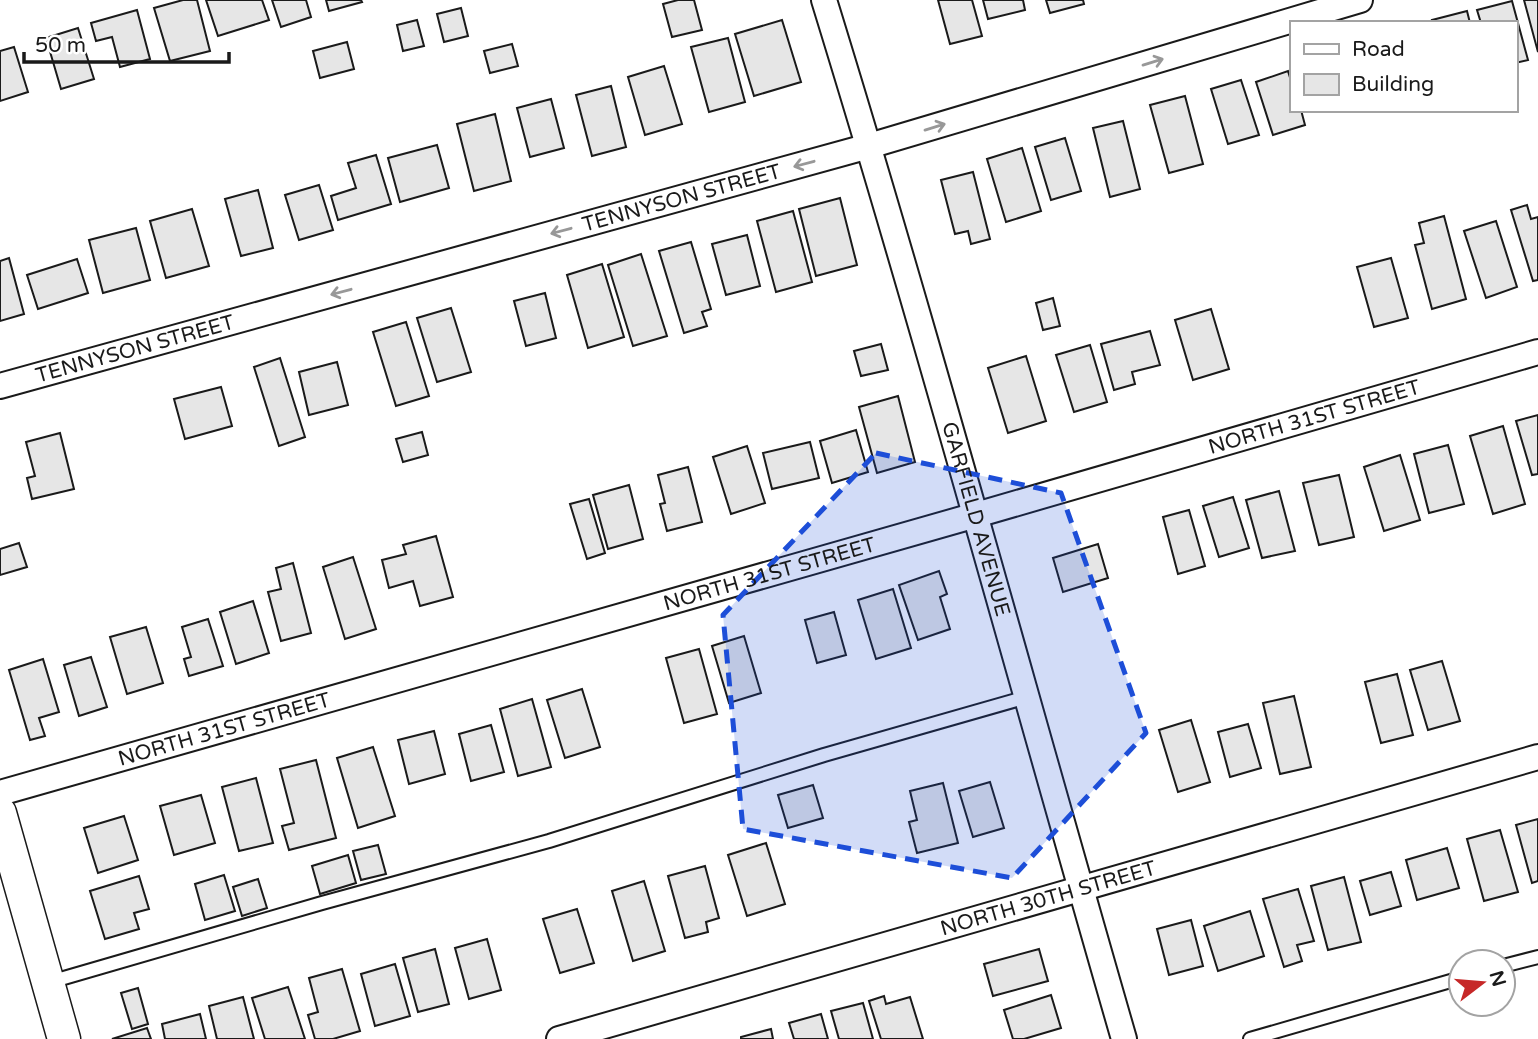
<svg xmlns="http://www.w3.org/2000/svg" width="1538" height="1039" font-family="'Varela Round',sans-serif">
<style>
.building{fill:#e6e6e6;stroke:#1a1a1a;stroke-width:2}
.lines{fill:none;stroke-linecap:round;stroke-linejoin:round}
.service-casing{stroke:#1a1a1a;stroke-width:16}
.minor-casing{stroke:#1a1a1a;stroke-width:28}
.tertiary-casing{stroke:#1a1a1a;stroke-width:35}
.service{stroke:#fff;stroke-width:12}
.minor{stroke:#fff;stroke-width:24}
.tertiary{stroke:#fff;stroke-width:32}
.oneway{stroke:#989898}
.marked{fill:#1d4ed8;fill-opacity:0.2;stroke:#1d4ed8;stroke-width:5;stroke-dasharray:14 9;stroke-linejoin:round}
.labels{text-anchor:middle;stroke-width:5;stroke-linejoin:round;paint-order:stroke}
.street-label{font-size:21px;fill:#1a1a1a;stroke:#fff}
</style>
<rect width="100%" height="100%" fill="#fff"/>
<g class="building">
<path d="M183 0H197L210 51 170 61 154 8Z"/>
<path d="M206 0H262L269 20 218 36Z"/>
<path d="M272 0H306L311 17 281 27Z"/>
<path d="M326 0H361L362 2 329 11Z"/>
<path d="M678 0H694L702 30 672 37 663 4Z"/>
<path d="M938 0H972L982 36 950 44Z"/>
<path d="M983 0H1023L1025 10 988 19Z"/>
<path d="M1046 0H1083L1084 4 1050 13Z"/>
<path d="M1524 0H1538V52Z"/>
<path d="M1512 1 1528 60 1515 63V23H1481L1477 10Z"/>
<path d="M461 8 468 36 444 42 437 14Z"/>
<path d="M137 10 150 59 120 67 112 37 96 41 91 23Z"/>
<path d="M1467 11 1470 23H1433L1432 20Z"/>
<path d="M417 20 424 46 403 51 397 25Z"/>
<path d="M782 20 801 82 754 96 735 34Z"/>
<path d="M78 28 94 79 61 89 46 38Z"/>
<path d="M728 38 745 102 709 112 691 47Z"/>
<path d="M347 42 354 69 320 78 313 51Z"/>
<path d="M512 44 518 66 490 73 484 51Z"/>
<path d="M14 47 28 92 0 101V51Z"/>
<path d="M664 66 682 124 645 135 628 77Z"/>
<path d="M1288 71 1291 81V110H1301L1305 125 1273 135 1256 82Z"/>
<path d="M1241 80 1259 135 1228 144 1211 89Z"/>
<path d="M611 86 626 147 592 156 576 95Z"/>
<path d="M1185 96 1203 164 1169 173 1150 105Z"/>
<path d="M551 99 564 148 530 157 517 108Z"/>
<path d="M495 114 511 181 474 191 457 124Z"/>
<path d="M1123 121 1140 189 1110 197 1093 128Z"/>
<path d="M1065 138 1081 191 1051 200 1035 147Z"/>
<path d="M437 145 449 188 400 202 388 158Z"/>
<path d="M1022 148 1041 211 1006 222 987 159Z"/>
<path d="M376 155 391 204 338 220 331 196 356 188 348 163Z"/>
<path d="M973 172 990 239 971 244 968 231 955 234 941 180Z"/>
<path d="M319 185 333 230 299 240 285 195Z"/>
<path d="M258 190 273 248 241 256 225 199Z"/>
<path d="M840 198 857 265 816 276 799 209Z"/>
<path d="M1527 205 1531 219 1538 217V280L1533 281 1511 210Z"/>
<path d="M192 209 209 266 166 278 150 221Z"/>
<path d="M793 211 812 282 776 292 757 221Z"/>
<path d="M1444 216 1466 299 1432 309 1415 245 1424 243 1419 223Z"/>
<path d="M1496 221 1517 287 1486 298 1464 231Z"/>
<path d="M136 228 150 280 103 293 89 240Z"/>
<path d="M747 235 760 286 726 295 712 244Z"/>
<path d="M691 242 711 309 702 312 707 326 684 333 659 251Z"/>
<path d="M641 254 667 336 633 346 608 265Z"/>
<path d="M9 258 24 314 0 321V261Z"/>
<path d="M1391 258 1408 318 1374 327 1357 267Z"/>
<path d="M77 259 88 293 38 309 27 275Z"/>
<path d="M602 264 624 337 588 348 567 275Z"/>
<path d="M545 293 556 338 526 346 514 301Z"/>
<path d="M1053 298 1060 326 1043 330 1036 303Z"/>
<path d="M451 308 471 372 437 382 417 318Z"/>
<path d="M1211 309 1229 369 1193 380 1175 320Z"/>
<path d="M406 322 429 396 396 406 373 332Z"/>
<path d="M1150 331 1160 365 1132 372 1135 384 1114 390 1101 344Z"/>
<path d="M881 344 888 370 861 376 854 351Z"/>
<path d="M1090 345 1107 402 1074 412 1056 355Z"/>
<path d="M1026 356 1046 421 1008 433 988 368Z"/>
<path d="M280 358 305 437 279 446 254 367Z"/>
<path d="M337 362 348 405 309 415 299 372Z"/>
<path d="M221 387 232 426 185 439 174 399Z"/>
<path d="M898 396 915 462 877 473 859 407Z"/>
<path d="M1538 415V474L1532 475 1516 421Z"/>
<path d="M1503 426 1525 504 1493 514 1470 436Z"/>
<path d="M856 430 868 472 832 483 820 441Z"/>
<path d="M422 432 428 455 403 462 396 439Z"/>
<path d="M60 433 74 489 32 499 27 478 35 476 26 442Z"/>
<path d="M810 442 819 478 772 489 763 453Z"/>
<path d="M1448 445 1464 504 1429 513 1414 454Z"/>
<path d="M747 446 765 503 731 514 713 457Z"/>
<path d="M1400 455 1420 520 1384 531 1364 467Z"/>
<path d="M688 467 702 522 667 531 660 504 665 503 658 475Z"/>
<path d="M1339 475 1354 537 1319 545 1303 483Z"/>
<path d="M629 485 643 539 608 549 593 495Z"/>
<path d="M1279 491 1295 551 1262 558 1246 500Z"/>
<path d="M1233 497 1249 548 1219 557 1203 506Z"/>
<path d="M589 499 605 553 587 559 570 504Z"/>
<path d="M1189 510 1205 566 1178 574 1163 517Z"/>
<path d="M436 536 453 597 420 606 413 581 389 588 382 560 406 554 403 545Z"/>
<path d="M19 543 27 567 0 575V549Z"/>
<path d="M1098 544 1108 578 1063 592 1053 558Z"/>
<path d="M353 557 376 629 345 639 323 567Z"/>
<path d="M293 563 311 633 281 641 268 592 281 589 276 568Z"/>
<path d="M939 571 947 594 940 597 950 629 918 640 899 585Z"/>
<path d="M893 589 911 648 876 659 858 600Z"/>
<path d="M253 601 269 653 236 664 220 612Z"/>
<path d="M834 612 846 655 817 663 805 620Z"/>
<path d="M208 619 223 666 189 676 184 659 191 657 182 627Z"/>
<path d="M146 627 163 683 127 694 110 637Z"/>
<path d="M744 636 761 693 729 703 712 646Z"/>
<path d="M699 649 717 714 684 723 666 658Z"/>
<path d="M91 657 107 707 79 716 64 665Z"/>
<path d="M43 659 59 712 39 718 45 736 30 740 9 670Z"/>
<path d="M1442 661 1460 721 1428 730 1410 670Z"/>
<path d="M1397 674 1413 735 1381 743 1365 682Z"/>
<path d="M582 689 600 747 565 758 547 700Z"/>
<path d="M1294 696 1311 767 1280 774 1263 703Z"/>
<path d="M532 699 551 767 518 776 500 709Z"/>
<path d="M1191 720 1210 782 1178 792 1159 730Z"/>
<path d="M1248 724 1261 768 1230 777 1218 732Z"/>
<path d="M491 725 504 772 471 781 459 734Z"/>
<path d="M434 731 445 774 409 784 398 740Z"/>
<path d="M373 747 395 816 358 828 337 758Z"/>
<path d="M316 760 336 838 289 850 282 826 294 823 280 769Z"/>
<path d="M256 778 273 843 239 851 222 787Z"/>
<path d="M990 782 1004 828 973 837 959 791Z"/>
<path d="M943 783 958 843 917 853 909 822 917 820 910 791Z"/>
<path d="M813 785 823 818 788 828 778 795Z"/>
<path d="M201 795 215 843 174 855 160 806Z"/>
<path d="M124 816 138 860 98 873 84 828Z"/>
<path d="M1538 819V881L1532 883 1516 825Z"/>
<path d="M1500 830 1518 892 1484 901 1467 839Z"/>
<path d="M766 843 785 904 747 916 728 855Z"/>
<path d="M378 845 386 874 361 880 353 851Z"/>
<path d="M1447 848 1459 888 1417 900 1406 860Z"/>
<path d="M348 855 356 883 320 894 312 866Z"/>
<path d="M705 866 719 918 706 922 708 932 685 938 668 876Z"/>
<path d="M1391 872 1401 906 1370 915 1360 881Z"/>
<path d="M224 875 235 911 205 920 195 884Z"/>
<path d="M139 876 149 909 134 913 139 929 105 939 90 891Z"/>
<path d="M1344 877 1361 942 1328 950 1311 886Z"/>
<path d="M258 879 267 908 242 916 233 887Z"/>
<path d="M644 881 665 951 633 961 612 891Z"/>
<path d="M1298 889 1314 941 1297 945 1302 961 1284 967 1263 899Z"/>
<path d="M577 909 594 963 560 973 543 919Z"/>
<path d="M1250 911 1264 956 1218 971 1204 926Z"/>
<path d="M1191 920 1203 966 1169 975 1157 929Z"/>
<path d="M487 939 501 990 469 999 455 948Z"/>
<path d="M435 949 449 1004 418 1012 403 958Z"/>
<path d="M1039 949 1048 981 993 996 984 964Z"/>
<path d="M395 964 410 1016 375 1026 361 974Z"/>
<path d="M342 969 360 1031 333 1039H315L308 1015 318 1012 309 978Z"/>
<path d="M288 987 305 1039H265L252 998Z"/>
<path d="M138 988 148 1024 132 1029 121 993Z"/>
<path d="M1051 995 1061 1028 1024 1039H1013L1004 1010Z"/>
<path d="M884 996 886 1004 910 997 923 1039H881L869 1001Z"/>
<path d="M243 997 254 1039H217L209 1006Z"/>
<path d="M863 1003 873 1039H839L831 1011Z"/>
<path d="M200 1014 206 1039H165L162 1024Z"/>
<path d="M821 1014 828 1039H794L789 1023Z"/>
<path d="M147 1028 151 1039H112Z"/>
<path d="M771 1029 773 1039H741V1037Z"/>
</g>
<g class="lines">
<defs>
<g id="service">
<path d="M1503 966 1538 957"/>
<path d="M50 982 322 903 549 841 824 755 1027 697"/>
<path d="M1250 1039 1461 978"/>
</g>
<g id="minor">
<path id="s1" d="M824 0C930 344 1024 693 1124 1039"/>
<path id="s2" d="M0 386 869 146 1360 0"/>
<path id="s3" d="M0 793 976 515 1538 352"/>
<path id="s4" d="M559 1039 1538 757"/>
</g>
<path id="tertiary" d="M0 813 64 1039"/>
</defs>
<use href="#service" class="service-casing"/>
<use href="#minor" class="minor-casing"/>
<use href="#tertiary" class="tertiary-casing"/>
<use href="#service" class="service"/>
<use href="#minor" class="minor"/>
<use href="#tertiary" class="tertiary"/>
</g>
<defs><path id="oneway-shaft" d="M-6 0H5M1.5-3L5.5 0L1.5 3" fill="none" stroke-width="1.6" stroke-linecap="round" stroke-linejoin="round" transform="scale(1.75)"/></defs>
<g class="oneway">
<use href="#oneway-shaft" transform="translate(1153 62) rotate(-17)"/>
<use href="#oneway-shaft" transform="translate(935 127) rotate(-17)"/>
<use href="#oneway-shaft" transform="translate(804 164) rotate(165)"/>
<use href="#oneway-shaft" transform="translate(561 231) rotate(165)"/>
<use href="#oneway-shaft" transform="translate(341 292) rotate(165)"/>
</g>
<path class="marked" d="M876 453 1061 493 1146 733 1012 878 743 829 723 615Z"/>
<g class="labels">
<g class="street-label">
<text dy="7" stroke="none"><textPath href="#s2" startOffset="707">TENNYSON STREET</textPath></text>
<text dy="7" stroke="none"><textPath href="#s2" startOffset="140">TENNYSON STREET</textPath></text>
<text dy="7" stroke="none"><textPath href="#s3" startOffset="1367">NORTH 31ST STREET</textPath></text>
<text dy="7" stroke="none"><textPath href="#s1" startOffset="541">GARFIELD AVENUE</textPath></text>
<text dy="7" stroke="none"><textPath href="#s3" startOffset="800">NORTH 31ST STREET</textPath></text>
<text dy="7" stroke="none"><textPath href="#s3" startOffset="233">NORTH 31ST STREET</textPath></text>
<text dy="7" stroke="none"><textPath href="#s4" startOffset="509">NORTH 30TH STREET</textPath></text>
</g>
</g>
<rect x="1290" y="21" width="228" height="91" fill="#ffffff" stroke="#a3a3a3" stroke-width="2"/>
<rect x="1304" y="44" width="35" height="10" fill="#ffffff" stroke="#a3a3a3" stroke-width="2"/>
<text x="1352" y="56" font-size="21" fill="#1a1a1a">Road</text>
<rect x="1304" y="74" width="35" height="21" fill="#e6e6e6" stroke="#a3a3a3" stroke-width="2"/>
<text x="1352" y="91" font-size="21" fill="#1a1a1a">Building</text>
<g transform="translate(1482 983) rotate(74)"><circle r="33" fill="#ffffff" stroke="#a3a3a3" stroke-width="2"/>
<path d="M0-5L12 26L0 18L-12 26Z" fill="#c62828"/>
<text y="-10" font-size="19" font-weight="bold" text-anchor="middle" fill="#1a1a1a">N</text>
</g>
<path d="M24 52v10h205v-10" fill="none" stroke="#1a1a1a" stroke-width="3.5"/>
<text x="35" y="52" font-size="21" fill="#1a1a1a" stroke="#ffffff" stroke-width="5" paint-order="stroke">50 m</text>
</svg>
